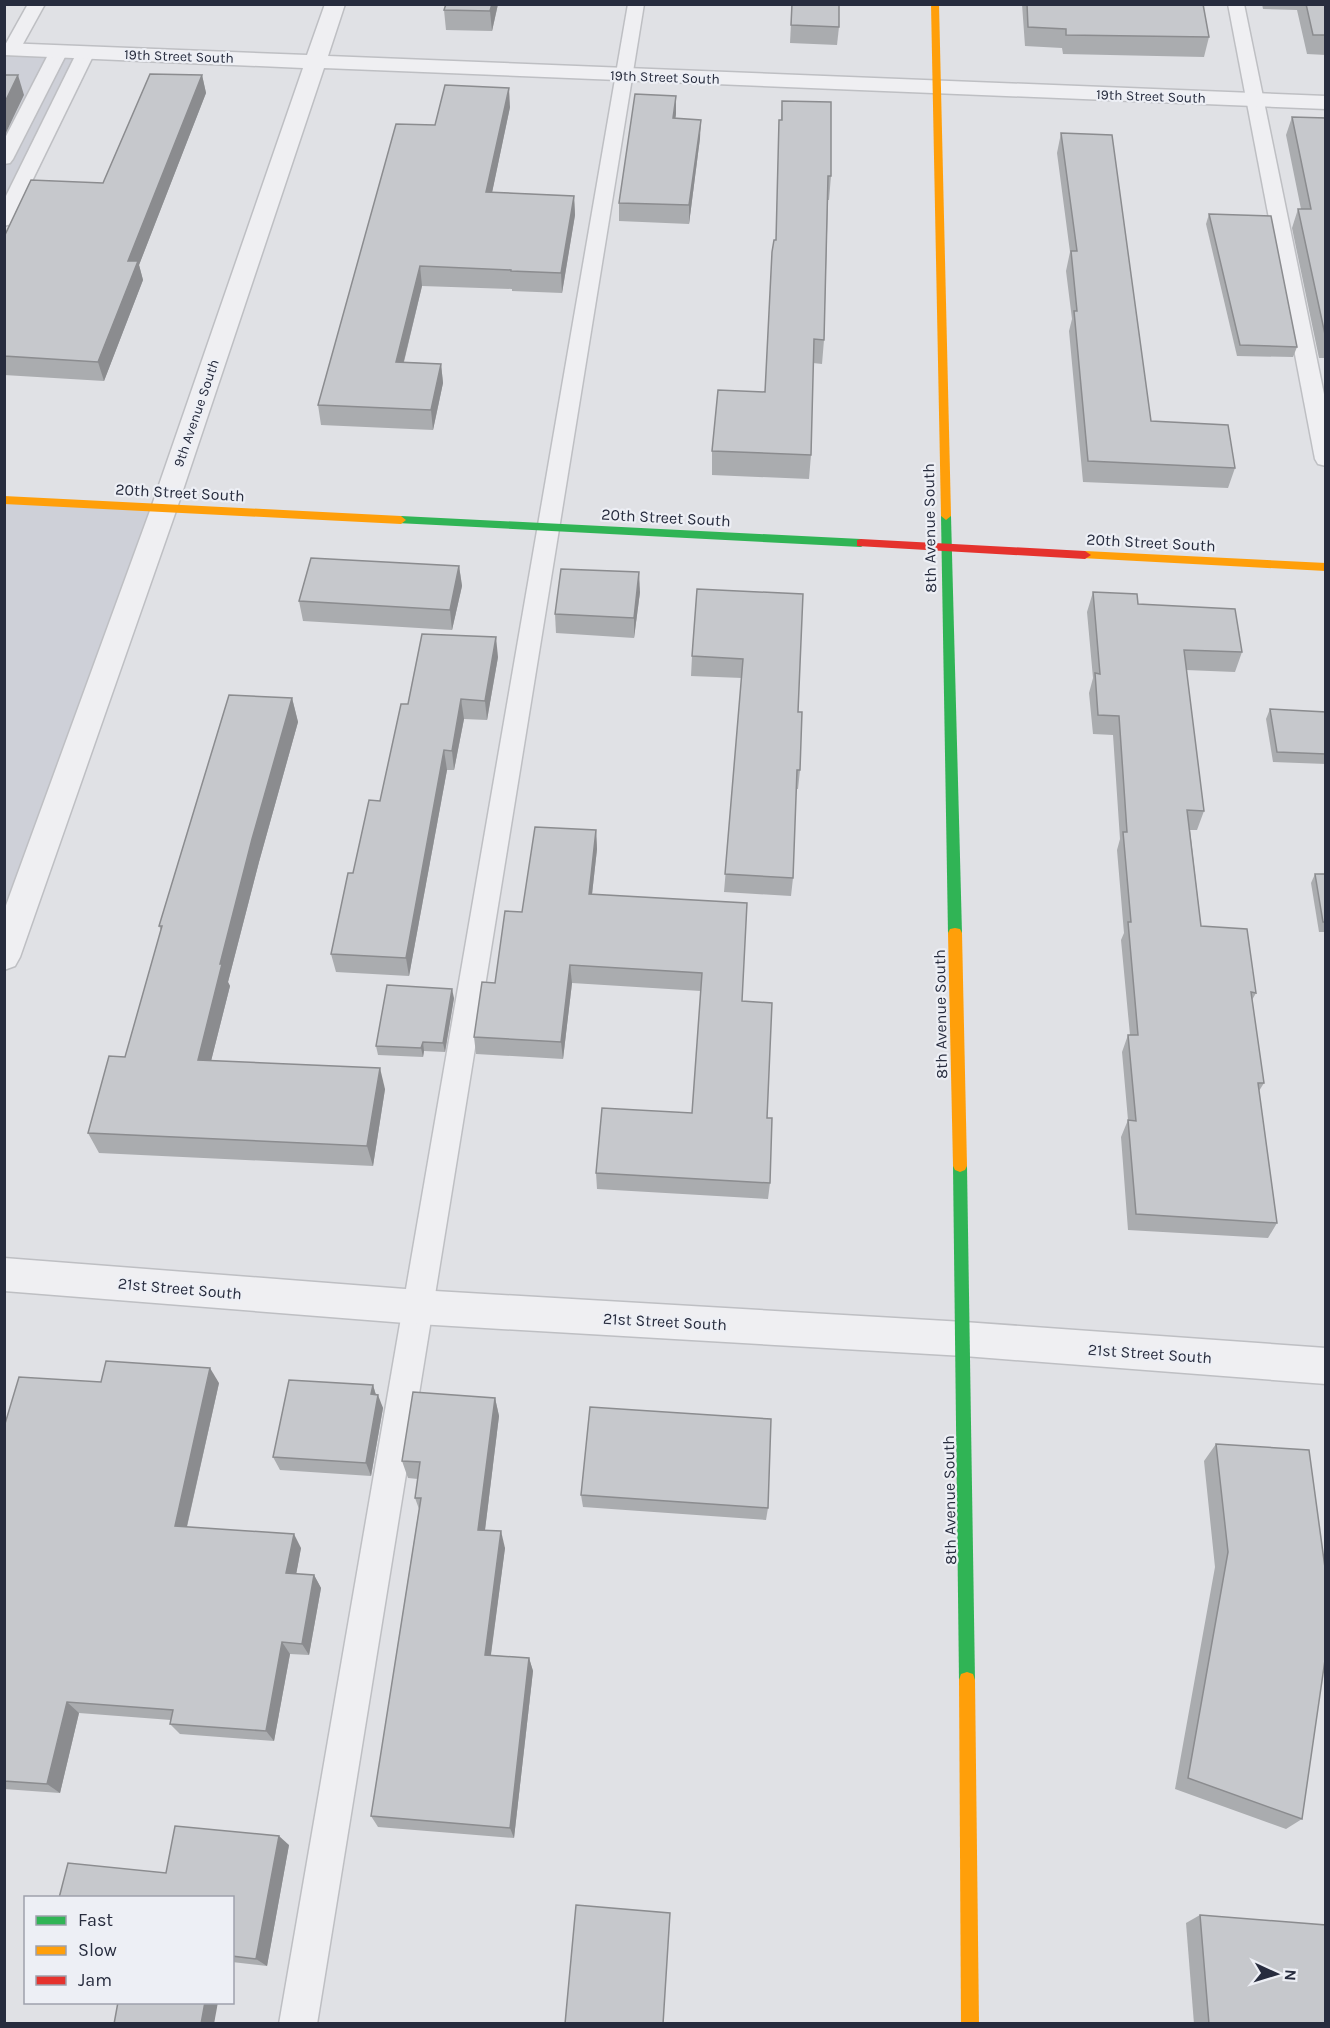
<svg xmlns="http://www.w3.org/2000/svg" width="1330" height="2028" font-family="Karla,sans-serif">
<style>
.built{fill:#ced0d8}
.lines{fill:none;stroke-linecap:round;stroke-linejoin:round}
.lane-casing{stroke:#bebfc3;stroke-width:3}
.street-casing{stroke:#bebfc3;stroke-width:3}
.lane{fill:#efeff2;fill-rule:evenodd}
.street{fill:#efeff2;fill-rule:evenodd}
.fast{fill:#30b455;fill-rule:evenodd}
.slow{fill:#ff9f0a;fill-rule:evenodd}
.jam{fill:#e5322d;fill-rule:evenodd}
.wall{fill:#aaacaf}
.shaded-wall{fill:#8b8c8f}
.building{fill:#c6c8cc;stroke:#8b8c8f;stroke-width:1.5}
.labels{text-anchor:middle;stroke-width:4.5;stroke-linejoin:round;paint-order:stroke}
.far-street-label{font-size:14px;fill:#272c3e;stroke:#edeff5}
.street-label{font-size:16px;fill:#272c3e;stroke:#edeff5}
</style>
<rect width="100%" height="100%" fill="#e0e1e5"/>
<g class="built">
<path d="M5 49 86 52 5 220Z"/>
<path d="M5 499 164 508 5 957Z"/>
</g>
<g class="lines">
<defs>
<g id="lane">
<path d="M28 4H45L18 53H6L4 47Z"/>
<path d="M628 4H644L317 2024H279Z"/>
<path d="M1228 4H1244L1326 404V466L1318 464 1315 459Z"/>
<path d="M59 46 65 47 68 51 13 159 10 163 4 164V140L50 51 53 47Z"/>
<path d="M86 47 92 48 95 52 13 220 11 224 4 226V200L77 52 80 48Z"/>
</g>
<g id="street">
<path d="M325 4H345L328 56 1326 96V109L324 68 177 508 20 957 15 966 4 970V911L151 508 303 68 4 55V43L307 55Z"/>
<path d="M4 1258 418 1290 964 1322 1326 1348V1384L964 1356 418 1324 4 1291Z"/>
</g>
</defs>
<use href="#lane" class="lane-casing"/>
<use href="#street" class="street-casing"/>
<use href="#lane" class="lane"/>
<use href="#street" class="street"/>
<g class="fast">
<path d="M946 512 951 516 962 933 960 937H950L948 933 941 516Z"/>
<path d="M401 516 861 539 867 543 861 547 397 523V517Z"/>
<path d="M960 1160 965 1162 967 1166 975 1680 973 1686 967 1688 961 1686 959 1680 953 1166 955 1162Z"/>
</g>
<g class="slow">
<path d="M931 4H939L951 516 946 520 941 516Z"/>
<path d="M4 496 401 516 406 520 401 524 4 504Z"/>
<path d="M1085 551 1326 563V571L1081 558 1079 555Z"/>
<path d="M955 928 960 929 962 933 967 1166 965 1170 960 1172 955 1170 953 1166 948 933 950 929Z"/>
<path d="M967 1672 973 1674 975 1680 979 2024H961L959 1680 961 1674Z"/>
</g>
<path class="jam" d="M861 539 1085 551 1091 555 1085 559 857 546V540Z"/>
</g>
<g class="wall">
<path d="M446 4H498L492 31 446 30 444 10Z"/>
<path d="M792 4 839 27 837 45 790 43Z"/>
<path d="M1022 4H1203L1209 37 1204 57 1063 54 1062 48 1025 46Z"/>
<path d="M1262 4H1326V55L1307 54 1297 10 1263 9Z"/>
<path d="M202 75 206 93 139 265 143 280 104 381 4 375V237L103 183Z"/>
<path d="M782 101 831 176 829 200H828L824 340 822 364 813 363 811 455 809 479 712 475V451L765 392 776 240 779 120H781Z"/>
<path d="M510 107 492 192 574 196 575 215 562 293 512 291V289L422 286 404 362 441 364 443 383 433 430 321 425 318 405 435 125Z"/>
<path d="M676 114 675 118 700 138 689 224 619 221V203Z"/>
<path d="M1292 117 1326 118V358H1319L1292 228 1298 209H1301L1286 135Z"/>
<path d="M1061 133 1151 421 1235 468 1228 488 1083 482 1069 331 1072 319 1066 271 1070 252 1057 153Z"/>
<path d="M1209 214 1297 347 1293 357 1237 356 1206 224Z"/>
<path d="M459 566 462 586 452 630 303 621 299 601Z"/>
<path d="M697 589 798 712 800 770 798 789H796L793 878 791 896 724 892 742 678 691 676 692 656Z"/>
<path d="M640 592 634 638 556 633 555 614Z"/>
<path d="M1093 592 1138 604 1242 652 1235 672 1186 670 1204 811 1197 830H1190L1201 926 1256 993 1252 1000 1264 1083 1259 1091 1277 1223 1268 1238 1128 1230 1121 1137 1128 1120 1122 1052 1128 1035H1130L1121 940 1124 933 1117 850 1120 839 1113 735 1093 734 1089 693 1093 678 1087 612Z"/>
<path d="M498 657 487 720 464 719 454 770H447L409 976 336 972 331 954 353 873 380 801 408 704Z"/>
<path d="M292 698 298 722 259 862 228 982 230 986 211 1061 385 1089 373 1166 99 1153 88 1133 125 1057 161 930 159 926Z"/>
<path d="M1270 709 1326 712V764L1273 762 1266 719Z"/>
<path d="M596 830 597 849 592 894 742 1001 767 1118 770 1183 768 1199 597 1189 596 1173 692 1113 701 991 572 983 563 1059 476 1054 474 1037 522 912Z"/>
<path d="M1315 874H1326V932H1319L1311 883Z"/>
<path d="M454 998 445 1052 424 1051 423 1057 378 1055 376 1046Z"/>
<path d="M101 1382 219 1383 187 1527 301 1548 296 1574 314 1575 321 1588 309 1655 290 1654 274 1741 180 1734 170 1724 171 1720 79 1713 60 1793 4 1789V1427Z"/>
<path d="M373 1385 376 1395 383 1408 371 1476 280 1470 273 1457Z"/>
<path d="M495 1398 499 1416 485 1530 505 1548 491 1655 529 1658 533 1671 514 1838 378 1827 371 1816 419 1509 415 1498 418 1479 408 1478 402 1461Z"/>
<path d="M1216 1444 1302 1819 1286 1829 1175 1789 1215 1567 1204 1461Z"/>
<path d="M581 1495 768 1508 766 1520 583 1507Z"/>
<path d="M289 1845 267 1966 232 1962V1898L166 1873Z"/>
<path d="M1200 1915 1326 2024H1194L1186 1923Z"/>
</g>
<g class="shaded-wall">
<path d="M492 4H498L492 31 490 11Z"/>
<path d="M18 75 24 95 4 137V104Z"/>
<path d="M202 75 206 93 139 265 143 280 104 381 98 362 128 261Z"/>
<path d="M509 88 510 107 488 212 486 192Z"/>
<path d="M676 96V114L673 137V118Z"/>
<path d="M701 120 700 138 689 224V205Z"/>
<path d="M574 196 575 215 562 293 561 273Z"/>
<path d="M420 266 422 286 399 381 396 362Z"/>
<path d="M441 364 443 383 433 430 431 410Z"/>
<path d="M459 566 462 586 452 630 450 610Z"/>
<path d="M639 572 640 592 634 638V618Z"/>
<path d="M496 637 498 657 487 720 485 701Z"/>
<path d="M292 698 298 722 259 862 228 982 230 986 206 1081 198 1060 220 964 252 839Z"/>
<path d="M461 699 464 719 454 770 452 751Z"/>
<path d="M444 750 447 770 409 976 406 958Z"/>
<path d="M596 830 597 849 590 912 589 894Z"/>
<path d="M570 965 572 983 563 1059 561 1042Z"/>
<path d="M452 989 454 998 445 1052 443 1043Z"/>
<path d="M423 1042 424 1051 423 1057 421 1048Z"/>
<path d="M380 1068 385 1089 373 1166 367 1146Z"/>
<path d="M210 1368 219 1383 184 1539 175 1526Z"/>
<path d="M373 1385 377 1399 371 1394Z"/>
<path d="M378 1395 383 1408 371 1476 366 1463Z"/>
<path d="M495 1398 499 1416 483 1546 478 1530Z"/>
<path d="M501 1531 505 1548 489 1668 485 1655Z"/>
<path d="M294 1534 301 1548 294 1586 286 1573Z"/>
<path d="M314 1575 321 1588 309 1655 302 1644Z"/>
<path d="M282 1642 290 1654 274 1741 266 1731Z"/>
<path d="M529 1658 533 1671 514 1838 510 1828Z"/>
<path d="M67 1702 79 1713 60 1793 47 1784Z"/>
<path d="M279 1836 289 1845 267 1966 256 1959Z"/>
<path d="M205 2002H218L214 2024H201Z"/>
</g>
<g class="building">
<path d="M446 4H492L490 11 444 10Z"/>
<path d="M792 4H839V27L791 25Z"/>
<path d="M1027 4H1203L1209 37 1066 35V29L1028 27Z"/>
<path d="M1306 4H1326V35H1313Z"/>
<path d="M150 74 202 75 128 261H138L98 362 4 356V237L31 180 103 183Z"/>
<path d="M4 75H18L4 104Z"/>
<path d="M445 85 509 88 486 192 574 196 561 273 511 271V270L420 266 396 362 441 364 431 410 318 405 396 124 435 125Z"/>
<path d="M635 94 676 96 673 118 701 120 689 205 619 203Z"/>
<path d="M782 101 831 102V176H828L824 340 814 339 811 455 712 451 718 390 765 392 772 252 774 240H776L779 120H782Z"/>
<path d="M1292 117 1326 118V339L1298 209H1311Z"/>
<path d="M1061 133 1112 135 1151 421 1228 425 1235 468 1088 461 1074 311H1077L1071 251H1077Z"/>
<path d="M1209 214 1271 216 1297 347 1240 345Z"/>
<path d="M311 558 459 566 450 610 299 601Z"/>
<path d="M561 569 639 572 634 618 555 614Z"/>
<path d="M697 589 803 594 798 712H802L800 770H797L793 878 725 874 743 659 692 656Z"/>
<path d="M1093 592 1137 594 1138 604 1235 609 1242 652 1184 650 1204 811 1187 810 1201 926 1247 929 1256 993 1251 992 1264 1083H1258L1277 1223 1136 1214 1128 1120 1136 1121 1128 1035H1138L1128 922H1131L1123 832H1127L1119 716 1098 715 1095 673 1100 674Z"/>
<path d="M422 634 496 637 485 701 461 699 452 751 444 750 406 958 331 954 348 873H353L369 800 380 801 401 704H408Z"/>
<path d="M229 695 292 698 252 839 220 964H222L198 1060 380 1068 367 1146 88 1133 109 1056 125 1057 162 926H159Z"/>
<path d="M1270 709 1326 712V754L1277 752Z"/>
<path d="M535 827 596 830 589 894 747 903 742 1001 772 1003 767 1118H772L770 1183 596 1173 602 1108 692 1113 702 973 570 965 561 1042 474 1037 482 982 495 983 505 911 522 912Z"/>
<path d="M1315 874H1326V922H1323Z"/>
<path d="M387 985 452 989 443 1043 423 1042 421 1048 376 1046Z"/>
<path d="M106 1361 210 1368 175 1526 294 1534 286 1573 314 1575 302 1644 282 1642 266 1731 170 1724 173 1710 67 1702 47 1784 4 1781V1427L19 1377 101 1382Z"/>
<path d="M289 1380 373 1385 371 1394 378 1395 366 1463 273 1457Z"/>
<path d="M413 1392 495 1398 478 1530 501 1531 485 1655 529 1658 510 1828 371 1816 421 1498H415L420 1462 402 1461Z"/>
<path d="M590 1407 771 1419 768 1508 581 1495Z"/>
<path d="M1216 1444 1309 1450 1326 1575V1653L1302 1819 1188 1778 1228 1552Z"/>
<path d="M175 1826 279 1836 256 1959 232 1956V1898H59L68 1863 166 1873Z"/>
<path d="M576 1905 670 1913 663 2024H565Z"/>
<path d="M1200 1915 1326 1925V2024H1209Z"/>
<path d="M118 2002H205L201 2024H114Z"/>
</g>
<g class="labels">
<g class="far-street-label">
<text transform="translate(179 56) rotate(2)" y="5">19th Street South</text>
<text transform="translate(665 77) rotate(2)" y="5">19th Street South</text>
<text transform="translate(1151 96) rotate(2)" y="5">19th Street South</text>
<text transform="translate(196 413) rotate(-71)" y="5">9th Avenue South</text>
</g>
<g class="street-label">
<text transform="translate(180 492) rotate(3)" y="6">20th Street South</text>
<text transform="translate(666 517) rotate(3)" y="6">20th Street South</text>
<text transform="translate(929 528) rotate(-91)" y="6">8th Avenue South</text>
<text transform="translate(1151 542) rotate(3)" y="6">20th Street South</text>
<text transform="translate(940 1014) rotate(-91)" y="6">8th Avenue South</text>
<text transform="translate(180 1288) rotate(5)" y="6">21st Street South</text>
<text transform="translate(665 1321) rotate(3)" y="6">21st Street South</text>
<text transform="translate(1150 1353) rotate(4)" y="6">21st Street South</text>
<text transform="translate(949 1500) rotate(-91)" y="6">8th Avenue South</text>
</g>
</g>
<rect width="1330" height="2028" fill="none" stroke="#272c3e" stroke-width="12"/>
<rect x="24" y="1896" width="210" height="108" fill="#edeff5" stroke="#9ea1ac" stroke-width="1.5"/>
<rect x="36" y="1916" width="30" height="9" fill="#30b455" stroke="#9ea1ac" stroke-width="1.5"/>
<text x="78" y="1926" font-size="18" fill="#272c3e">Fast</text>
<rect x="36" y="1946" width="30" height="9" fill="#ff9f0a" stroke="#9ea1ac" stroke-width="1.5"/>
<text x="78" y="1956" font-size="18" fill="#272c3e">Slow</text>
<rect x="36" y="1976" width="30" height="9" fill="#e5322d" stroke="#9ea1ac" stroke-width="1.5"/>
<text x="78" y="1986" font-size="18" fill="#272c3e">Jam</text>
<g transform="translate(1276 1974) rotate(94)" stroke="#edeff5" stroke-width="4.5" paint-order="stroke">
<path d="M0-4.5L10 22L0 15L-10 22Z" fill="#272c3e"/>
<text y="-9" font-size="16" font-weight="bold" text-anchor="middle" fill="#272c3e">N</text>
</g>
</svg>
